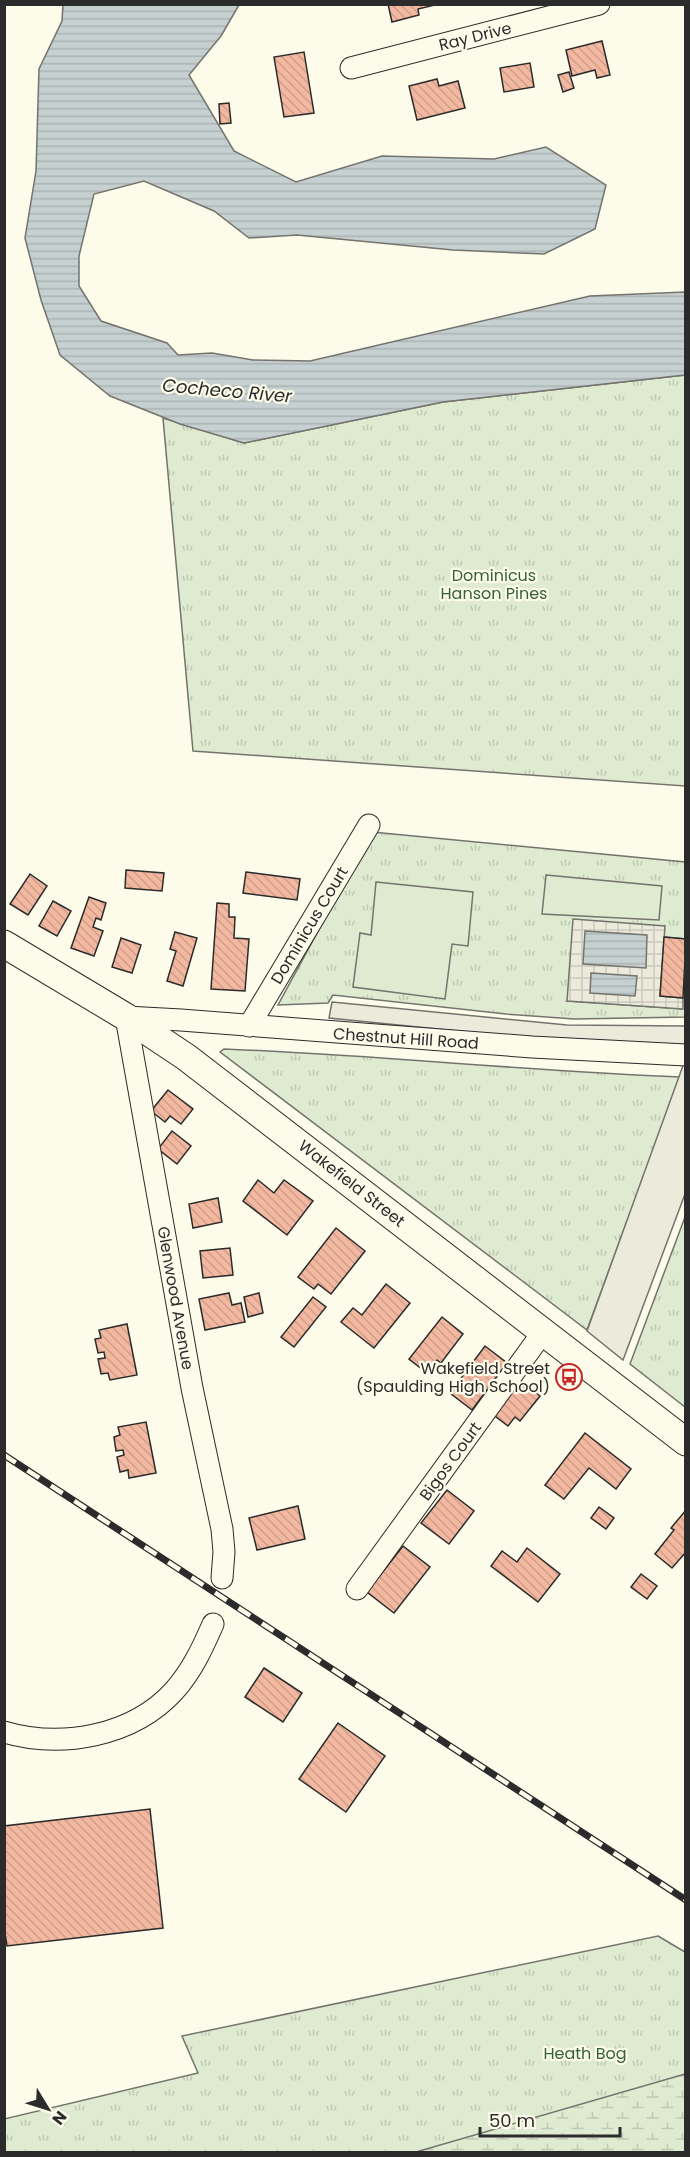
<svg xmlns="http://www.w3.org/2000/svg" width="690" height="2157" font-family="Poppins,sans-serif">
<style>
.grass{fill:url(#grass-tufts);stroke:#74746e;stroke-width:1.5}
.wetland{fill:url(#wetland-marsh);stroke:#74746e;stroke-width:1.5}
.pitch{fill:#deebd1;stroke:#74746e;stroke-width:1.5}
.parking{fill:#eceadb;stroke:#74746e;stroke-width:1.5}
.plaza{fill:url(#plaza-grid);stroke:#74746e;stroke-width:1.5}
.water{fill:url(#water-rules);stroke:#74746e;stroke-width:1.5}
.building{fill:url(#building-back-hatch);stroke:#2b2b2b;stroke-width:1.5}
.lines{fill:none;stroke-linecap:round;stroke-linejoin:round}
.minor-casing{stroke:#2b2b2b;stroke-width:23}
.major-casing{stroke:#2b2b2b;stroke-width:29}
.minor{stroke:#fdfbea;stroke-width:21}
.major{stroke:#fdfbea;stroke-width:27}
.rail-casing{stroke:#2b2b2b;stroke-width:7}
.rail{stroke:#fdfbea;stroke-width:4.5;stroke-dasharray:14;stroke-linecap:butt}
.labels{text-anchor:middle;stroke-width:4.5;stroke-linejoin:round;paint-order:stroke}
.street-label{font-size:16px;fill:#2b2b2b;stroke:#fdfbea}
.park-label{font-size:16px;fill:#34623c;stroke:#fdfbea}
.poi-label{font-size:16px;fill:#2b2b2b;stroke:#fdfbea;text-anchor:end}
.water-label{font-size:18px;font-style:italic;fill:#2b2b2b;stroke:#fdfbea}
</style>
<defs>
<pattern id="grass-tufts" width="24" height="20" patternUnits="userSpaceOnUse" patternTransform="scale(1.5)"><rect width="24" height="20" fill="#deebd1"/><path d="M3 7l-1-3M5 7V3M7 7l1-3M15 17l-1-3M17 17v-4M19 17l1-3" fill="none" stroke="#bfcab4"/></pattern>
<pattern id="wetland-marsh" width="20" height="14" patternUnits="userSpaceOnUse" patternTransform="scale(1.5)"><rect width="20" height="14" fill="#deebd1"/><path d="M1 5h8M5 5V1M11 12h8M15 12V8" fill="none" stroke="#bfcab4"/></pattern>
<pattern id="plaza-grid" width="8" height="8" patternUnits="userSpaceOnUse" patternTransform="scale(1.5)"><rect width="8" height="8" fill="#eceadb"/><path d="M0 4h8M4 0v8" fill="none" stroke="#cbc9bc"/></pattern>
<pattern id="water-rules" width="6" height="5" patternUnits="userSpaceOnUse" patternTransform="scale(1.5)"><rect width="6" height="5" fill="#c7d0d0"/><path d="M0 2.5h6" fill="none" stroke="#abb3b3"/></pattern>
<pattern id="building-back-hatch" width="6" height="6" patternUnits="userSpaceOnUse" patternTransform="scale(1.5)"><rect width="6" height="6" fill="#f2b8a0"/><path d="M-1 5l2 2M0 0l6 6M5-1l2 2" fill="none" stroke="#d09e8a"/></pattern>
</defs>
<rect width="100%" height="100%" fill="#fdfbea"/>
<g class="grass">
<path d="M685 375V786L193 751 163 418 244 443 443 402Z"/>
<path d="M372 832 685 862V939L664 937V926L567 1001 682 1009 683 998H685V1017L574 1019 506 1014 333 995 328 1003 278 1005Z"/>
<path d="M224 1049C376 1055 527 1071 680 1077L587 1330 220 1052Z"/>
<path d="M685 1217V1407L630 1364Z"/>
<path d="M658 1936 685 1952V2152H5L4 2119 198 2073 182 2036Z"/>
</g>
<path class="wetland" d="M685 2074V2152H416Z"/>
<g class="pitch">
<path d="M546 875 662 886 659 920 542 914Z"/>
<path d="M376 882 473 892 468 946 452 944 445 999 353 987 360 933 371 935Z"/>
</g>
<g class="parking">
<path d="M332 1002 567 1025 685 1026V1048L596 1045 329 1018Z"/>
<path d="M685 1060V1194L623 1360 587 1331Z"/>
</g>
<path class="plaza" d="M573 919 665 926 660 996 683 998V1009L567 1001Z"/>
<g class="water">
<path d="M63 5H239L221 36 189 75 234 151 296 182 382 156 494 159 546 147 606 185 595 229 544 254 453 250 297 235 249 238 214 211 144 181 94 194 79 256V286L101 321 167 343 178 355 212 353 253 360 310 361 590 296 685 292V375L443 402 244 443 180 424 110 396 60 355 41 300 25 238 36 171 39 69 62 21Z"/>
<path d="M585 931 647 935 646 968 583 964Z"/>
<path d="M591 973 637 976 635 996 590 993Z"/>
</g>
<g class="building">
<path d="M388 4H435V5L418 9 419 15 392 22Z"/>
<path d="M602 41 610 75 597 78 595 70 572 76 566 50Z"/>
<path d="M304 52 314 113 284 117 274 57Z"/>
<path d="M530 63 534 87 504 92 500 68Z"/>
<path d="M569 72 574 88 563 92 558 75Z"/>
<path d="M437 79 439 86 458 81 465 108 417 120 409 86Z"/>
<path d="M229 103 231 123 220 124 219 104Z"/>
<path d="M126 870 164 873 162 891 125 888Z"/>
<path d="M246 872 300 879 297 900 243 893Z"/>
<path d="M30 874 47 886 28 915 10 904Z"/>
<path d="M89 897 106 903 101 920 96 918 93 927 103 931 94 956 71 948Z"/>
<path d="M53 901 71 911 57 936 39 926Z"/>
<path d="M217 903 229 904V917H235L234 938 249 939 245 991 211 989Z"/>
<path d="M175 932 197 938 183 986 167 981 176 951 170 949Z"/>
<path d="M664 937 686 939 683 998 660 996Z"/>
<path d="M121 938 141 945 132 973 112 967Z"/>
<path d="M168 1090 193 1109 181 1124 170 1116 165 1122 151 1111Z"/>
<path d="M172 1131 191 1146 177 1164 158 1149Z"/>
<path d="M258 1180 274 1193 284 1180 313 1201 287 1235 243 1201Z"/>
<path d="M218 1198 222 1222 193 1228 189 1204Z"/>
<path d="M336 1228 365 1251 331 1294 318 1284 314 1289 298 1277Z"/>
<path d="M230 1248 233 1275 203 1278 200 1251Z"/>
<path d="M386 1284 410 1303 374 1348 341 1322 353 1308 362 1315Z"/>
<path d="M229 1293 232 1305 241 1303 245 1322 205 1330 199 1299Z"/>
<path d="M259 1293 263 1313 248 1317 244 1297Z"/>
<path d="M313 1297 326 1307 294 1347 281 1337Z"/>
<path d="M442 1317 463 1334 441 1363 437 1360 427 1373 409 1359Z"/>
<path d="M127 1324 137 1375 110 1380 108 1373 101 1374 98 1359 105 1358 104 1352 98 1353 95 1339 101 1338 99 1330Z"/>
<path d="M485 1346 507 1363 472 1410 450 1393Z"/>
<path d="M518 1378 540 1396 520 1421 515 1417 508 1426 491 1413Z"/>
<path d="M146 1422 156 1473 129 1478 128 1470 120 1472 117 1457 124 1455 123 1450 116 1451 114 1437 120 1435 118 1427Z"/>
<path d="M585 1433 631 1469 616 1489 589 1468 564 1499 545 1485Z"/>
<path d="M447 1490 474 1511 449 1544 421 1523Z"/>
<path d="M298 1506 305 1539 257 1550 249 1518Z"/>
<path d="M599 1507 614 1518 606 1529 591 1518Z"/>
<path d="M686 1510V1552L672 1568 655 1554 674 1530 671 1528Z"/>
<path d="M403 1546 430 1567 394 1613 367 1592Z"/>
<path d="M527 1548 560 1574 538 1602 491 1566 502 1551 517 1562Z"/>
<path d="M641 1574 657 1586 647 1599 631 1587Z"/>
<path d="M264 1668 302 1693 283 1722 245 1697Z"/>
<path d="M338 1723 385 1756 346 1812 299 1779Z"/>
<path d="M150 1809 163 1928 7 1946 4 1926V1826Z"/>
</g>
<g class="lines">
<defs>
<g id="minor">
<path d="M351 68 599 4"/>
<path d="M249 1026 369 825"/>
<path d="M222 1578 224 1552 222 1529 192 1388 126 1017 181 1020 532 1047 686 1055"/>
<path d="M357 1589 543 1332"/>
<path d="M4 1732C62 1749 133 1736 174 1691 192 1671 203 1647 213 1624"/>
</g>
<path id="major" d="M4 944 126 1017 186 1057 686 1442"/>
</defs>
<use href="#minor" class="minor-casing"/>
<use href="#major" class="major-casing"/>
<use href="#minor" class="minor"/>
<use href="#major" class="major"/>
<defs>
<path id="rail" d="M4 1455 686 1900"/>
</defs>
<use href="#rail" class="rail-casing"/>
<use href="#rail" class="rail"/>
</g>
<defs>
<symbol id="bus-ring" viewBox="-11 -11 22 22"><circle r="9.5" fill="#fdfbea" stroke="#c62828" stroke-width="1.5"/><path d="M-5-6H5V4H4V6H2V4H-2V6H-4V4H-5ZM-3.5-4V0h7V-4ZM-3.5 1.2v1.5H-2V1.2ZM2 1.2v1.5H3.5V1.2Z" fill="#c62828"/></symbol>
</defs>
<g fill-rule="evenodd">
<use href="#bus-ring" x="554" y="1362" width="30" height="30"/>
</g>
<g class="labels">
<g class="street-label">
<text transform="translate(475 36) rotate(-14)" y="6">Ray Drive</text>
<text transform="translate(309 925) rotate(-59)" y="6">Dominicus Court</text>
<text transform="translate(406 1038) rotate(4)" y="6">Chestnut Hill Road</text>
<text transform="translate(352 1183) rotate(38)" y="6">Wakefield Street</text>
<text transform="translate(176 1298) rotate(80)" y="6">Glenwood Avenue</text>
<text transform="translate(450 1461) rotate(-54)" y="6">Bigos Court</text>
</g>
<g class="park-label">
<text x="494" y="581">Dominicus<tspan x="494" dy="18">Hanson Pines</tspan></text>
<text x="585" y="2059">Heath Bog</text>
</g>
<g class="poi-label">
<text x="550" y="1374">Wakefield Street<tspan x="550" dy="18">(Spaulding High School)</tspan></text>
</g>
<g class="water-label">
<text transform="translate(227 391) rotate(5)" y="6">Cocheco River</text>
</g>
</g>
<rect width="690" height="2157" fill="none" stroke="#2b2b2b" stroke-width="12"/>
<g transform="translate(48 2109) rotate(128)" stroke="#fdfbea" stroke-width="4.5" paint-order="stroke">
<path d="M0-4.5L10 22L0 15L-10 22Z" fill="#2b2b2b"/>
<text y="-9" font-size="16" font-weight="bold" text-anchor="middle" fill="#2b2b2b">N</text>
</g>
<path d="M480 2127v9h140v-9" fill="none" stroke="#2b2b2b" stroke-width="3"/>
<text x="489" y="2127" font-size="18" fill="#2b2b2b" stroke="#fdfbea" stroke-width="4.5" paint-order="stroke">50 m</text>
</svg>
